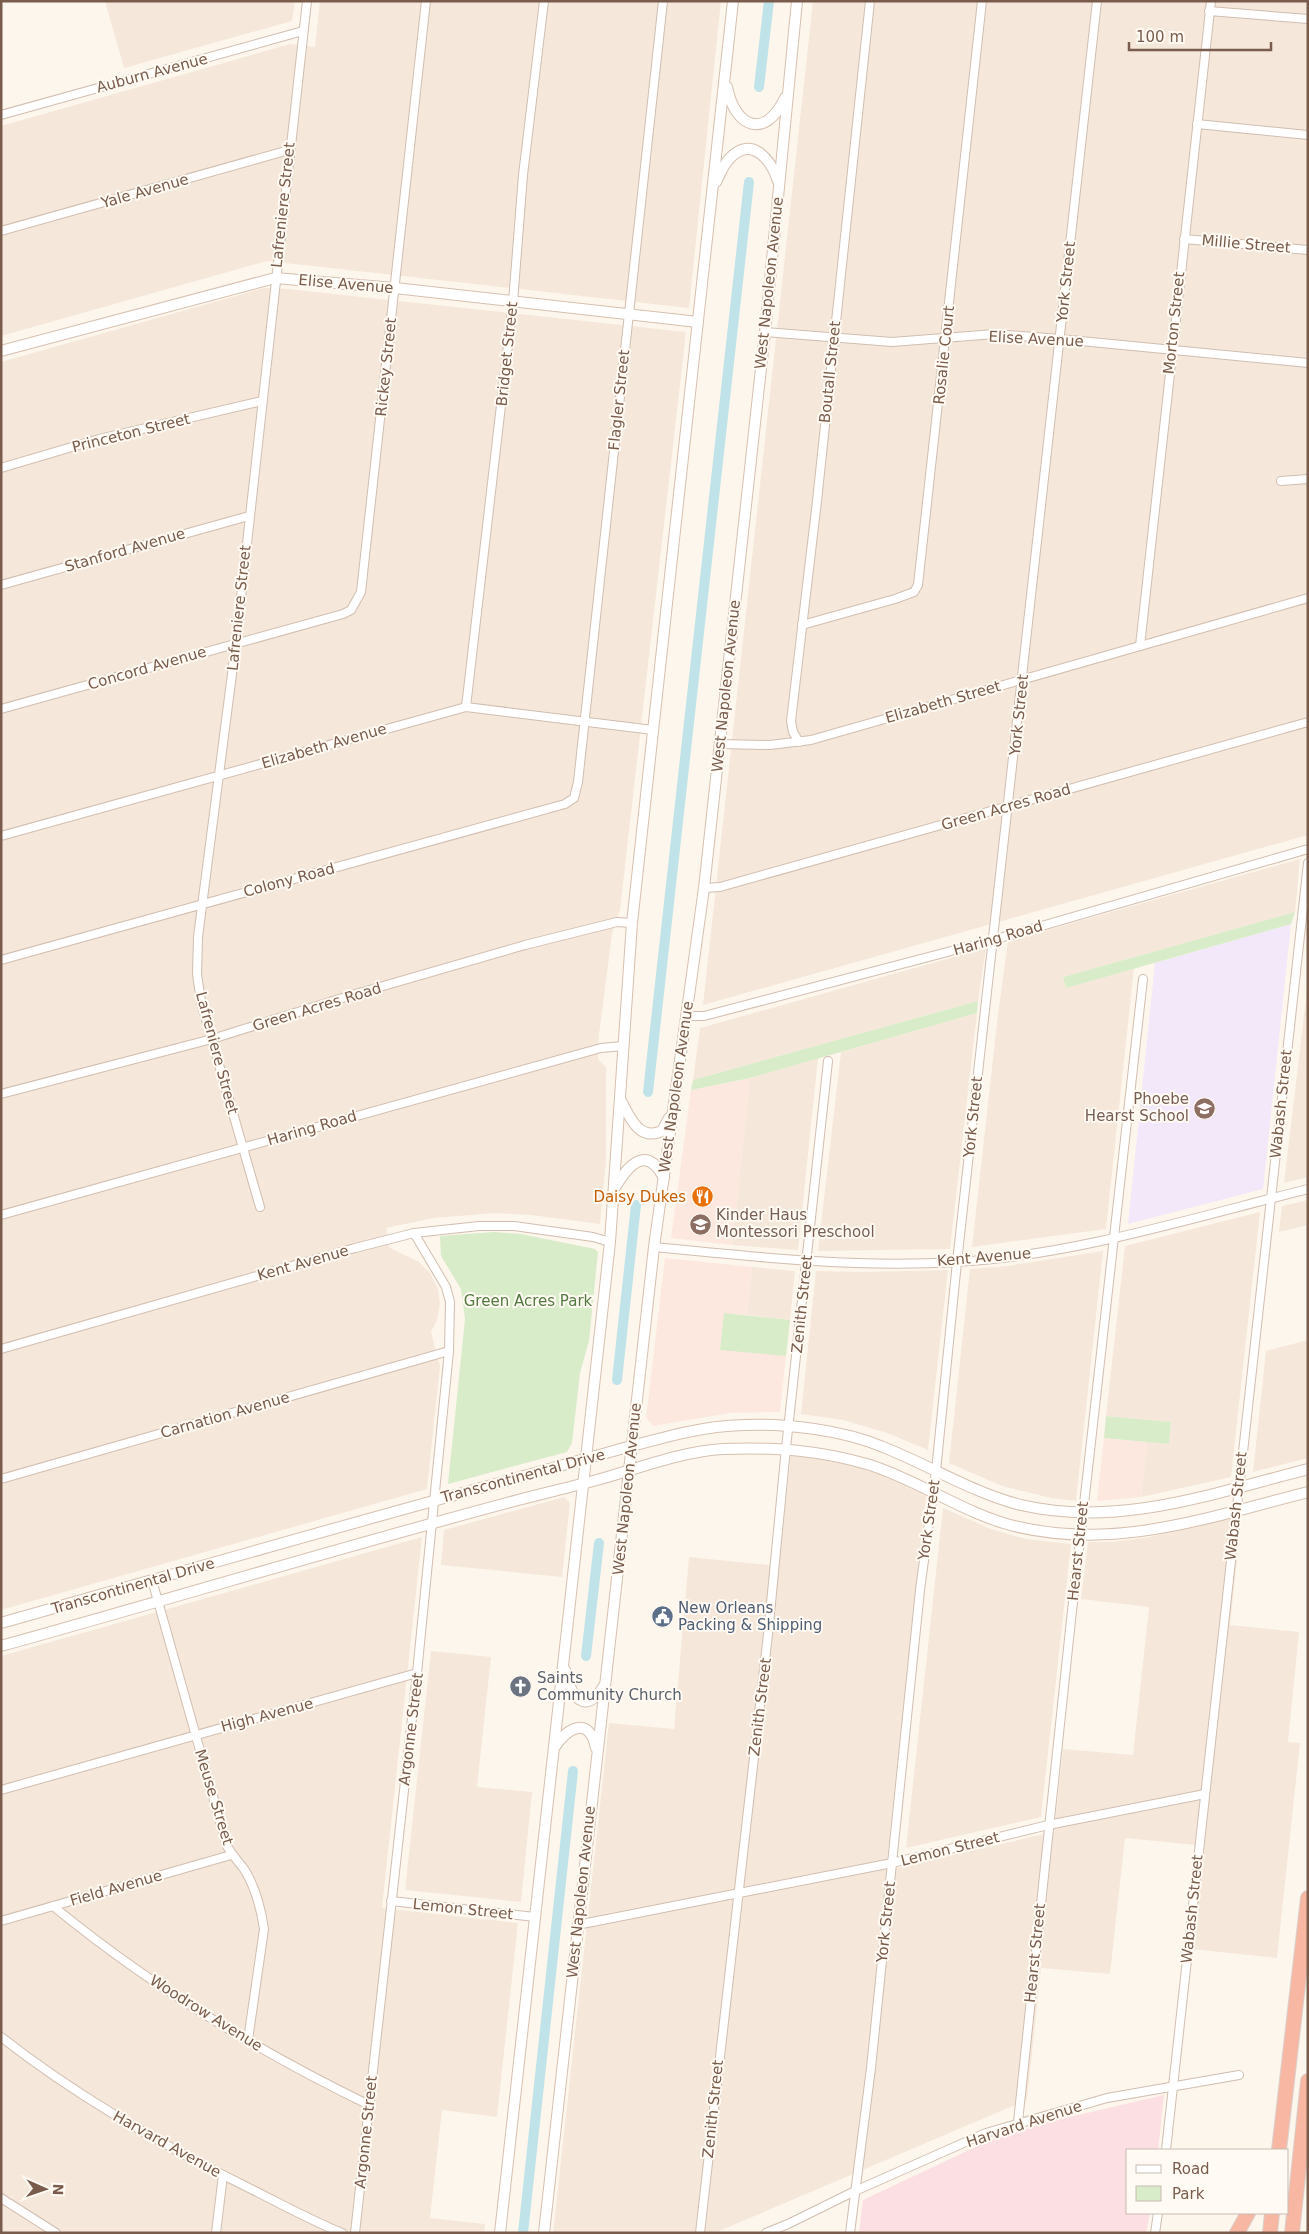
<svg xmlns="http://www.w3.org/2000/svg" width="1309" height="2234" font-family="'DejaVu Sans',sans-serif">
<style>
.residential{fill:#f5e8da}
.commercial{fill:#fde8e0}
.education{fill:#f3e8fa}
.medical{fill:#fbdfe3}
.green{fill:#d8ecc9}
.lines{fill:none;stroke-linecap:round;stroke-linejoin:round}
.canal{stroke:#bfe3e8;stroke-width:10}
.street-casing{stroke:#d1beb0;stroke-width:10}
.secondary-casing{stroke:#d6c0b0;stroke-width:12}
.highway-casing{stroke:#dad1cd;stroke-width:16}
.street{stroke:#fff;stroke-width:8}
.secondary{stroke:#fff;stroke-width:10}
.highway{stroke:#f7b7a3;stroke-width:14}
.labels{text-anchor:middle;stroke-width:4;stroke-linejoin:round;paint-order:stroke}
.street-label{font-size:15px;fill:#7a5c4d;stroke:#fffaf3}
.education-label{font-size:15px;fill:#785e54;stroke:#fffaf3;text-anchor:end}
.food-label{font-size:15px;fill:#c56008;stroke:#fffaf3;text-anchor:end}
.park-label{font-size:15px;fill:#537a41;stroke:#fffaf3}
.service-label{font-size:15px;fill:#4e5e75;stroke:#fffaf3;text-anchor:start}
.worship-label{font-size:15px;fill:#5b616d;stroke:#fffaf3;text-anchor:start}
</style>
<rect width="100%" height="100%" fill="#fdf6ec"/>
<g class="residential">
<path d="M105 1H295L292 21 124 68Z"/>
<path d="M320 1H721L689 308 267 261 1 336V126L290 44 315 47Z"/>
<path d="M813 1H1308V835L703 1005Z"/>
<path d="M264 288 288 289 686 332 620 910 612 934 599 1035 598 1059 606 1067V1160L600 1224 531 1215 495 1213 434 1218 386 1228 390 1248 419 1262 430 1273 438 1289 440 1303 437 1320 431 1332 440 1366 427 1489 1 1610V362Z"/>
<path d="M1300 859 1295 912 1063 977 1066 988 1134 968 1106 1229 972 1247 998 1014 1008 941Z"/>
<path d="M986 948 978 1001 693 1080 700 1028Z"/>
<path d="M1308 982V1177L1284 1183Z"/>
<path d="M977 1013 950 1249 818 1251 841 1052Z"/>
<path d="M818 1058 798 1250 732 1245 750 1078Z"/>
<path d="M1308 1200V1225L1279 1232 1282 1206Z"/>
<path d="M1260 1212 1231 1477 1141 1497 1147 1442 1169 1444 1171 1422 1106 1416 1125 1246Z"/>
<path d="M1103 1251 1076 1501 1051 1498 1002 1486 949 1463 970 1269 1007 1266Z"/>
<path d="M752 1267 795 1271 790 1320 747 1315Z"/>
<path d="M948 1270 928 1450 887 1433 843 1420 801 1414 816 1271 860 1272Z"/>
<path d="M1308 1340V1458L1253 1472 1266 1351Z"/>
<path d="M791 1453 811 1455 870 1470 926 1496 886 1870 1054 1832 1063 1749 1133 1755 1149 1607 1081 1599 1088 1542H1113L1150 1537 1242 1514 1230 1625 1299 1632 1288 1742 1300 1743 1277 1958 1192 1949 1205 1846 1125 1838 1110 1974 1041 1968 1027 2100 717 2232 553 2233 609 1723 674 1729 689 1557 779 1566Z"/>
<path d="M564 1497 570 1503 562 1577 441 1565 444 1530Z"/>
<path d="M943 1508 991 1529 1026 1539 1071 1544 1041 1817 906 1848Z"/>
<path d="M422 1537 382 1908 518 1923 497 2117 442 2110 430 2218 485 2224 484 2233H1V1656Z"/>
<path d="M431 1651 491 1657 477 1787 532 1792 521 1902 405 1890Z"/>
</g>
<g class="commercial">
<path d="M750 1078 732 1245 671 1238 691 1090Z"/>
<path d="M665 1258 752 1267 747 1315 725 1314 720 1349 786 1356 780 1412 730 1413 653 1426 646 1418Z"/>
<path d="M1104 1438 1147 1442 1141 1497 1097 1501Z"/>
</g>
<path class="education" d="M1291 924 1263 1189 1128 1224 1155 963Z"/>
<path class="medical" d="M1164 2095 1158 2150H1128V2213H1150L1146 2233H859L863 2200 986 2142 1044 2123Z"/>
<g class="green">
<path d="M1295 912 1291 924 1066 988 1063 977Z"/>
<path d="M978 1001 977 1013 750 1078 691 1090 693 1080Z"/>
<path d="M494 1232 521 1234 595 1249 598 1252 589 1341 580 1373 572 1443 567 1452 448 1484 465 1319 461 1289 441 1256 440 1236Z"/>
<path d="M724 1313 790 1320 786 1356 720 1350Z"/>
<path d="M1106 1416 1171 1422 1169 1444 1104 1438Z"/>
</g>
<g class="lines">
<g class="canal">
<path d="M759 87 769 1"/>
<path d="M648 1092 749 182"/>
<path d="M617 1380 636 1205"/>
<path d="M586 1656 599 1543"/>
<path d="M523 2233 573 1771"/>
</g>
<defs>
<g id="street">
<path d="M1209 11 1308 19"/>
<path d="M1 115 303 31"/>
<path d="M1197 124 1308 135"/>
<path d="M1 231 289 150"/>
<path d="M1184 239 1308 250"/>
<path d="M765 332 892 342 995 334 1060 339 1308 363"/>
<path d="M1 468 99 439 262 401"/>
<path d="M1281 481 1308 479"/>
<path d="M1 585 249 516"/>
<path d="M802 625 895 599 914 592 918 585 982 1"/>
<path d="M1140 646 1211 1"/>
<path d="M466 707 513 302 523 175 544 1"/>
<path d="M1 709 343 614 351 610 361 592 426 1"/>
<path d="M799 742 793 732 791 721 817 501 870 1"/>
<path d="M720 744 770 745 811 740 1308 598"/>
<path d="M1 836 466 707 653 730"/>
<path d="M704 888 720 887 1308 722"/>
<path d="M1 960 565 804 574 798 578 782 663 1"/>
<path d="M686 1016H704L993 940 1308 849"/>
<path d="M1 1094 212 1039 352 995 525 945 617 922 632 923"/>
<path d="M260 1207 201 1002 197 974 198 937 236 643 307 1"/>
<path d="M1 1215 601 1048 623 1046"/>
<path d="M654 1247C755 1257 855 1268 956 1262 1071 1256 1196 1217 1308 1189"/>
<path d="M1 1349 355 1248 414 1233 479 1226H514L593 1237 610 1242"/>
<path d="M1 1479 449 1351"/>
<path d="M152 1580 227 1846C232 1855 238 1861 244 1869 255 1886 261 1909 264 1929L248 2040"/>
<path d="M1 1790 417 1673"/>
<path d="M391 1901 535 1917"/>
<path d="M53 1906C149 1985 258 2051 369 2105"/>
<path d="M1 1921 231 1855"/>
<path d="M577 1925 892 1863 1048 1825 1205 1794"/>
<path d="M1 2037C79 2098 165 2147 253 2190 283 2205 312 2221 342 2233"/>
<path d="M1018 2122 1071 1620 1143 979"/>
<path d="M1166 2150 1308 863"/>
<path d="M1 2198 56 2233"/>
<path d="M216 2233 223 2175"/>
<path d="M355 2233 417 1673 449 1351 450 1302 446 1287 414 1233"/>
<path d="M700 2233 768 1634 786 1448 828 1061"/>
<path d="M766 2233 788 2224 855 2191 986 2133 1107 2098 1239 2075"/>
<path d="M850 2233 871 2068 920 1590 936 1471 957 1262 1097 1"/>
<path d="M1155 2233 1158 2213"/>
</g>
<g id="secondary">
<path d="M727 87C735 128 765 140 785 98"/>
<path d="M716 182C720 174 723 165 730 158 752 135 771 160 778 181"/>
<path d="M1 351 275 278 395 288 698 322"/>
<path d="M620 1099C629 1115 638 1142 662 1131L669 1118"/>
<path d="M616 1186C629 1164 647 1145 664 1178"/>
<path d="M1 1623C167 1576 333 1528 499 1483 538 1472 578 1461 617 1450 658 1439 700 1426 743 1425 786 1423 843 1430 883 1447 929 1465 973 1493 1021 1505 1119 1528 1214 1493 1308 1469"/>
<path d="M1 1646C174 1598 345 1546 518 1500 545 1493 571 1487 597 1480 636 1469 683 1451 723 1449 774 1447 820 1450 870 1465 920 1481 963 1513 1014 1526 1117 1551 1209 1517 1308 1492"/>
<path d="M565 1670C570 1694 584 1718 604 1686"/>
<path d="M554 1748C567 1728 589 1715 596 1748"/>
<path d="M500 2233 610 1242 632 923 733 1"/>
<path d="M544 2233 654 1247 704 888 765 332 797 1"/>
</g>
<g id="highway">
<path d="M1279 2150 1308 1898"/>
<path d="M1237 2233 1248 2213"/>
<path d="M1270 2233 1272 2213"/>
<path d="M1292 2233 1308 2081"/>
</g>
</defs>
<use href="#street" class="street-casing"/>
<use href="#secondary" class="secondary-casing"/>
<use href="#highway" class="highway-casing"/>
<use href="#street" class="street"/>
<use href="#secondary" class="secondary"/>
<use href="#highway" class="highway"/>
</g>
<defs>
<symbol id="school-disc" viewBox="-11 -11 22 22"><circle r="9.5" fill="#8d6e63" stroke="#fffaf3"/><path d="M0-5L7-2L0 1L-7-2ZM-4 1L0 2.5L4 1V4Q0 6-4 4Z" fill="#fff"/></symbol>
<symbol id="restaurant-disc" viewBox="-11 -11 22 22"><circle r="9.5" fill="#e8710a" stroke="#fffaf3"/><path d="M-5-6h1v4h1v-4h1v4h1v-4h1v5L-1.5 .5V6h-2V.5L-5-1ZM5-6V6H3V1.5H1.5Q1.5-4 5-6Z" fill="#fff"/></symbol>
<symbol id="civic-disc" viewBox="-11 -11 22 22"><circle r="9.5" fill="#5c6f8a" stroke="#fffaf3"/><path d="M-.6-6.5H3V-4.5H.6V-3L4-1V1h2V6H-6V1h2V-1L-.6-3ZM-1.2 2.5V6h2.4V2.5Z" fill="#fff"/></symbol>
<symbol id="church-disc" viewBox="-11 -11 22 22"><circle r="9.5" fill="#6b7280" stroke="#fffaf3"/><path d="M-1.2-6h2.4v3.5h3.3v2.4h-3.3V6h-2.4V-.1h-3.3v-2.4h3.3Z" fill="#fff"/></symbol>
</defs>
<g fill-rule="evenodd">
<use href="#school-disc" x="1192" y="1096" width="25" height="25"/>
<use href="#restaurant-disc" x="690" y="1184" width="25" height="25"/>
<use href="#school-disc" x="688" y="1212" width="25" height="25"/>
<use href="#civic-disc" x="650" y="1604" width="25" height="25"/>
<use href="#church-disc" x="508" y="1674" width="25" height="25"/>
</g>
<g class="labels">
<g class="street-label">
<text transform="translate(152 73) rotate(-15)" y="5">Auburn Avenue</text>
<text transform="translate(145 191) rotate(-16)" y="5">Yale Avenue</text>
<text transform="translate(283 205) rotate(-84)" y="5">Lafreniere Street</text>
<text transform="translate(1246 244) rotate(5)" y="5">Millie Street</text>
<text transform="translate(1066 282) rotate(-84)" y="5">York Street</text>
<text transform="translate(769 283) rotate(-84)" y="5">West Napoleon Avenue</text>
<text transform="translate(346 284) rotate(5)" y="5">Elise Avenue</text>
<text transform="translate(1174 323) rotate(-84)" y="5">Morton Street</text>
<text transform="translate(1036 339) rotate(3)" y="5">Elise Avenue</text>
<text transform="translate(507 354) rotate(-84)" y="5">Bridget Street</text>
<text transform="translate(944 355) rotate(-84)" y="5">Rosalie Court</text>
<text transform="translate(386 367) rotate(-84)" y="5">Rickey Street</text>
<text transform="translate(830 372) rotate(-84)" y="5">Boutall Street</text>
<text transform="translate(619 400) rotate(-84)" y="5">Flagler Street</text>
<text transform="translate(131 433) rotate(-14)" y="5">Princeton Street</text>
<text transform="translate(125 550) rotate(-16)" y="5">Stanford Avenue</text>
<text transform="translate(239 608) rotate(-84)" y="5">Lafreniere Street</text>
<text transform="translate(147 668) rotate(-16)" y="5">Concord Avenue</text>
<text transform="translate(726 686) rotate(-84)" y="5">West Napoleon Avenue</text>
<text transform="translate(943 702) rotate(-16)" y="5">Elizabeth Street</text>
<text transform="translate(1019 715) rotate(-84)" y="5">York Street</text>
<text transform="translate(324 746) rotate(-16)" y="5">Elizabeth Avenue</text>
<text transform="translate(1006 807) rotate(-16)" y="5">Green Acres Road</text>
<text transform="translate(289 880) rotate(-15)" y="5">Colony Road</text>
<text transform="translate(998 938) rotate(-16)" y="5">Haring Road</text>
<text transform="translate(317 1007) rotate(-17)" y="5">Green Acres Road</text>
<text transform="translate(217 1053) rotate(75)" y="5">Lafreniere Street</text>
<text transform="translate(676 1087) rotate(-82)" y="5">West Napoleon Avenue</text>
<text transform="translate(1281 1104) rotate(-84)" y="5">Wabash Street</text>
<text transform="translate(973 1117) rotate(-84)" y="5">York Street</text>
<text transform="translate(312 1128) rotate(-16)" y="5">Haring Road</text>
<text transform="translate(984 1257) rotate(-5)" y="5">Kent Avenue</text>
<text transform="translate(303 1263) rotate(-16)" y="5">Kent Avenue</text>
<text transform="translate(802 1304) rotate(-84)" y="5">Zenith Street</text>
<text transform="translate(225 1415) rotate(-16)" y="5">Carnation Avenue</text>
<text transform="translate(523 1476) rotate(-15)" y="5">Transcontinental Drive</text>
<text transform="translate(627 1489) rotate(-84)" y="5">West Napoleon Avenue</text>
<text transform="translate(1236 1506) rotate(-84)" y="5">Wabash Street</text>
<text transform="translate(929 1520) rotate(-82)" y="5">York Street</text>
<text transform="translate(1078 1551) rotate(-84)" y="5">Hearst Street</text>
<text transform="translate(133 1586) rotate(-16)" y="5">Transcontinental Drive</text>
<text transform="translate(760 1707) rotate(-83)" y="5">Zenith Street</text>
<text transform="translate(267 1715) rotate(-15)" y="5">High Avenue</text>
<text transform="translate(411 1729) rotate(-83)" y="5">Argonne Street</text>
<text transform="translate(214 1797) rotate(73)" y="5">Meuse Street</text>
<text transform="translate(950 1849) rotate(-14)" y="5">Lemon Street</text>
<text transform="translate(116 1888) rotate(-16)" y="5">Field Avenue</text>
<text transform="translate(581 1892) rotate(-84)" y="5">West Napoleon Avenue</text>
<text transform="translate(463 1909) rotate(6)" y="5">Lemon Street</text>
<text transform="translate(1192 1909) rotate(-84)" y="5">Wabash Street</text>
<text transform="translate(886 1922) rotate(-84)" y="5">York Street</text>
<text transform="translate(1035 1953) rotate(-84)" y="5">Hearst Street</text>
<text transform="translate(206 2013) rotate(32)" y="5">Woodrow Avenue</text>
<text transform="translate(713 2109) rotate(-84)" y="5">Zenith Street</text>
<text transform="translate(1024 2124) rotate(-18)" y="5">Harvard Avenue</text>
<text transform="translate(366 2132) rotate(-84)" y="5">Argonne Street</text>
<text transform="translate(167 2144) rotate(29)" y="5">Harvard Avenue</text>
</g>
<g class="education-label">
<text x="1189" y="1104">Phoebe<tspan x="1189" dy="17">Hearst School</tspan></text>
<text x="716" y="1220" text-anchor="start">Kinder Haus<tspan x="716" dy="17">Montessori Preschool</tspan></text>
</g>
<g class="food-label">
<text x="686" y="1202">Daisy Dukes</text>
</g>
<g class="park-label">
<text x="528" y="1306">Green Acres Park</text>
</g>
<g class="service-label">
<text x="678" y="1613">New Orleans<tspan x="678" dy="17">Packing &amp; Shipping</tspan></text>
</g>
<g class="worship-label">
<text x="537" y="1683">Saints<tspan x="537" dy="17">Community Church</tspan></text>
</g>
</g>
<rect width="1309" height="2234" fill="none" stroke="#7a5c4d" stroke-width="5"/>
<rect x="1126" y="2149" width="162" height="65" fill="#fffaf3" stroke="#cabbb1"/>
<rect x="1136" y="2165" width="25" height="8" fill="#ffffff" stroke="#cabbb1"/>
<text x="1172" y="2174" font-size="15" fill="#7a5c4d">Road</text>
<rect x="1136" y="2186" width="25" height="15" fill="#d8ecc9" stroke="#cabbb1"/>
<text x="1172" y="2199" font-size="15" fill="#7a5c4d">Park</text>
<g transform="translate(45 2189) rotate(92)" stroke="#fffaf3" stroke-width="4" paint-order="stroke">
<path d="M0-4L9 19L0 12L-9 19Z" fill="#7a5c4d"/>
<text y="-8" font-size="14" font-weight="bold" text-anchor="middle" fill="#7a5c4d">N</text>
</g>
<path d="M1129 42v8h142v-8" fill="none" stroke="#7a5c4d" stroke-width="2.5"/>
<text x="1136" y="42" font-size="15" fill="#7a5c4d" stroke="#fffaf3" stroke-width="4" paint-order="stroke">100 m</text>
</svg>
